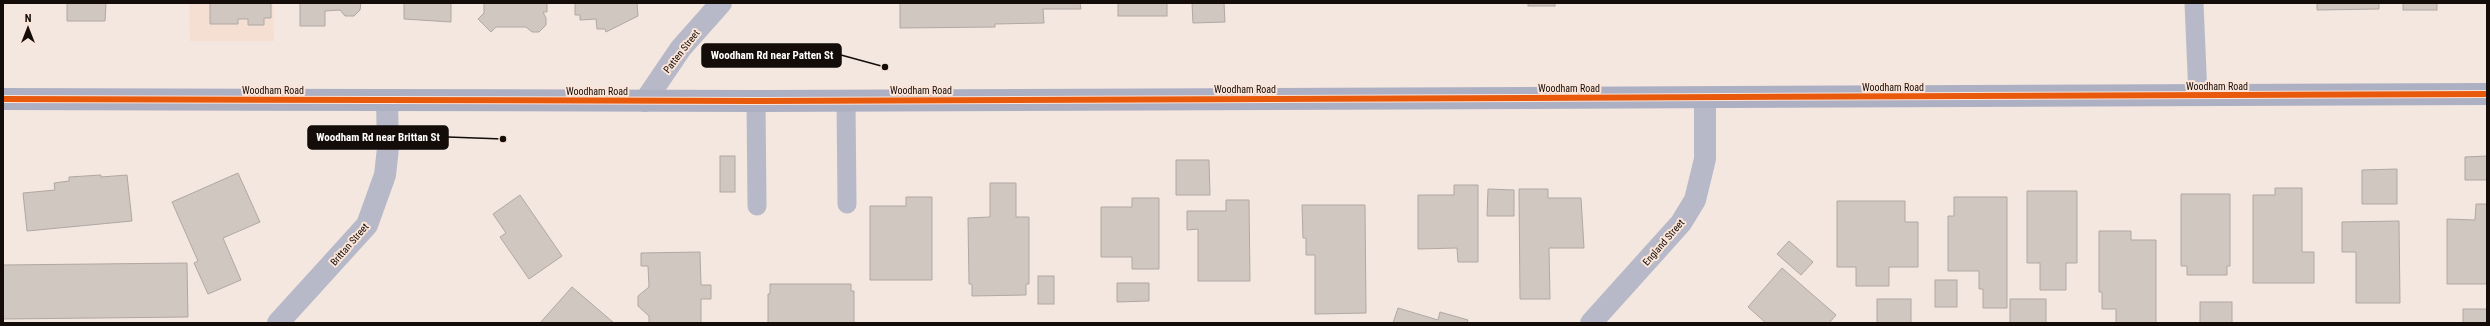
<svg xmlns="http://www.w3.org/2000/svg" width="2490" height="326" font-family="'Roboto Condensed',sans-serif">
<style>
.built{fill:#f5dfd3}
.building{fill:#d0c7c1;stroke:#b2a8a3}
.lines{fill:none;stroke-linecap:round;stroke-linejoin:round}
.service{stroke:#b8b9c8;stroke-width:19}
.minor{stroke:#b8b9c8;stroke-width:22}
.secondary{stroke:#adafc2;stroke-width:22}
.cycleway-casing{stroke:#fbe4d8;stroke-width:8}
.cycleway{stroke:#e8590c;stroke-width:6}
.labels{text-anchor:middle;stroke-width:4;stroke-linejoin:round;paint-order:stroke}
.street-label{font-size:10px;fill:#130c08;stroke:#fbe4d8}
.leader{fill:none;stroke:#130c08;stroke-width:1.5}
.callout-dot{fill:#130c08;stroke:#fbe4d8;stroke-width:1.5}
.callout{fill:#130c08;stroke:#130c08;stroke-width:1.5}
.callout-label{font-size:11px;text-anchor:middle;font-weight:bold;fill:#fff}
</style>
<rect width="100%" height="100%" fill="#f3e7e0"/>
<path class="built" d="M189 3H273L274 41H190Z"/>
<g class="building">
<path d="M67 3H106L105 21H67Z"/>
<path d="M210 3H271V18H264V25H248V19H238V24H210Z"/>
<path d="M300 3H361L360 10 354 16H345L340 10 325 11V26H300Z"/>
<path d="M404 3H451V22L404 19Z"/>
<path d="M484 3H547V12H543L546 18V25L539 32H532L526 27H496L491 32 478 19 484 13Z"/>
<path d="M575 3H637L638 16 606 32 605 29H597L596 19 580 20V15H575Z"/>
<path d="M900 3H1080L1081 9H1043L1044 23 995 24V27L900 28Z"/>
<rect x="1118" y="3" width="49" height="13"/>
<path d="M1192 3H1224L1225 22 1193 23Z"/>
<rect x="1528" y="3" width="27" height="3"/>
<path d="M2317 3H2379V9L2317 10Z"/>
<rect x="2403" y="3" width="34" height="7"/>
<rect x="720" y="156" width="15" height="36"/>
<path d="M2487 156V180H2465V157Z"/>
<path d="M1176 160H1209L1210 195H1176Z"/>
<path d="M2397 169V204H2362V170Z"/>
<path d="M238 173 260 222 223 238 241 280 208 294 194 263 198 261 172 202Z"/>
<path d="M101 175V177L127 175 132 221 27 231 23 193 55 190 54 183 69 181V177Z"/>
<path d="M990 183H1016V217H1029V284H1026V295L972 296V284H969L968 218 990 217Z"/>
<path d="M1454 185H1478V262H1458L1457 248 1418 249V195H1454Z"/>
<path d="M2275 188H2302V252H2314V283H2253V195H2275Z"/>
<path d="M1488 189 1514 190V216H1487Z"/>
<path d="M1519 189H1548V198H1581L1584 248H1549L1550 299H1520Z"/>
<path d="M2027 191H2077V263H2066V290H2040V263H2027Z"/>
<path d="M2181 194H2230V266H2227V275H2187V266H2181Z"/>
<path d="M520 195 562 256 529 279 500 237 506 233 493 214Z"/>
<path d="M906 197H932V280H870V206H906Z"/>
<path d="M1954 197H2007V308H1983V289H1979V271H1948V216H1954Z"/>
<path d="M1132 198H1159V269H1132V257H1101V207H1132Z"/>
<path d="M1226 200H1249L1250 281H1198V229L1187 230V211H1226Z"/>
<path d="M1837 201H1905V222H1918V267H1889V286H1856V267H1837Z"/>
<path d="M2476 204H2487V284H2447V219L2475 220Z"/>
<path d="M1302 205H1365L1366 313 1315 314V255H1306V238H1303Z"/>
<path d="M2399 221 2400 303H2356V252H2342V222Z"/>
<path d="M2099 231H2131V240H2156V323H2116V309H2102V292H2099Z"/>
<path d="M1789 241 1813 262 1801 275 1777 254Z"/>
<path d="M700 252 701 285H711V299H701V323H649V316L638 306V296L649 287 648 266H641V253Z"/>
<path d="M187 263 188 317 3 319V265Z"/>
<path d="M1782 268 1836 315 1829 323H1766L1748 307Z"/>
<rect x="1038" y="276" width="16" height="28"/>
<rect x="1935" y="280" width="22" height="27"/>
<path d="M1117 283H1149V301L1117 302Z"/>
<path d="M770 284H851V291H854V323H768V294H770Z"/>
<path d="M572 287 614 323H540Z"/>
<rect x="1877" y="299" width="34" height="24"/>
<rect x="2010" y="299" width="36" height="24"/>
<rect x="2200" y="302" width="32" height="21"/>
<path d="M1398 308 1438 320 1440 312 1468 320 1467 323H1393Z"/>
<rect x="2463" y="309" width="24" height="14"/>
</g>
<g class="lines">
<g class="service">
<path d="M2194 3 2198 96"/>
<path d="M846 100 847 204"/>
<path d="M756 101 757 206"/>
</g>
<g class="minor">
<path d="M645 101 681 48 721 3"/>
<path d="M278 323 367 225 385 175 388 148 387 100"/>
<path d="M1591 323 1681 223 1695 200 1705 159V98"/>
</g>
<path class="secondary" d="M3 99 756 101 2487 94"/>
<defs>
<path id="cycleway" d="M3 99 756 101 2487 94"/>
</defs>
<use href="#cycleway" class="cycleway-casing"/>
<use href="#cycleway" class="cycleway"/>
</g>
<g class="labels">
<g class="street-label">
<text transform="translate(681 51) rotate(-52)" y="4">Patten Street</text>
<text x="2217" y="90">Woodham Road</text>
<text x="1893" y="91">Woodham Road</text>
<text x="1569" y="92">Woodham Road</text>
<text x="1245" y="93">Woodham Road</text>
<text x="273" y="94">Woodham Road</text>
<text x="921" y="94">Woodham Road</text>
<text x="597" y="95">Woodham Road</text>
<text transform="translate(1663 242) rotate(-49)" y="4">England Street</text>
<text transform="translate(349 244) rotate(-49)" y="4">Brittan Street</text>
</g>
</g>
<path class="leader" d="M885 67L841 55M503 139L448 137"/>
<g class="callout-dot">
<circle cx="885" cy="67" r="4"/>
<circle cx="503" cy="139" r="4"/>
</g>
<g class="callout">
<rect x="702" y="44" width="139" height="23" rx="4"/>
<rect x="308" y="126" width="140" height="23" rx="4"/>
</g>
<g class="callout-label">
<text x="772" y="59">Woodham Rd near Patten St</text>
<text x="378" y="141">Woodham Rd near Brittan St</text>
</g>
<rect width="2490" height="326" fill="none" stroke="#130c08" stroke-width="8"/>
<g transform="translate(28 28)" stroke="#fbe4d8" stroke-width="3" paint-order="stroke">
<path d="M0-3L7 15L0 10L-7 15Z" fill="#130c08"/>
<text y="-6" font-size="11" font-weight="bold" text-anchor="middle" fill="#130c08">N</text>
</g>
</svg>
